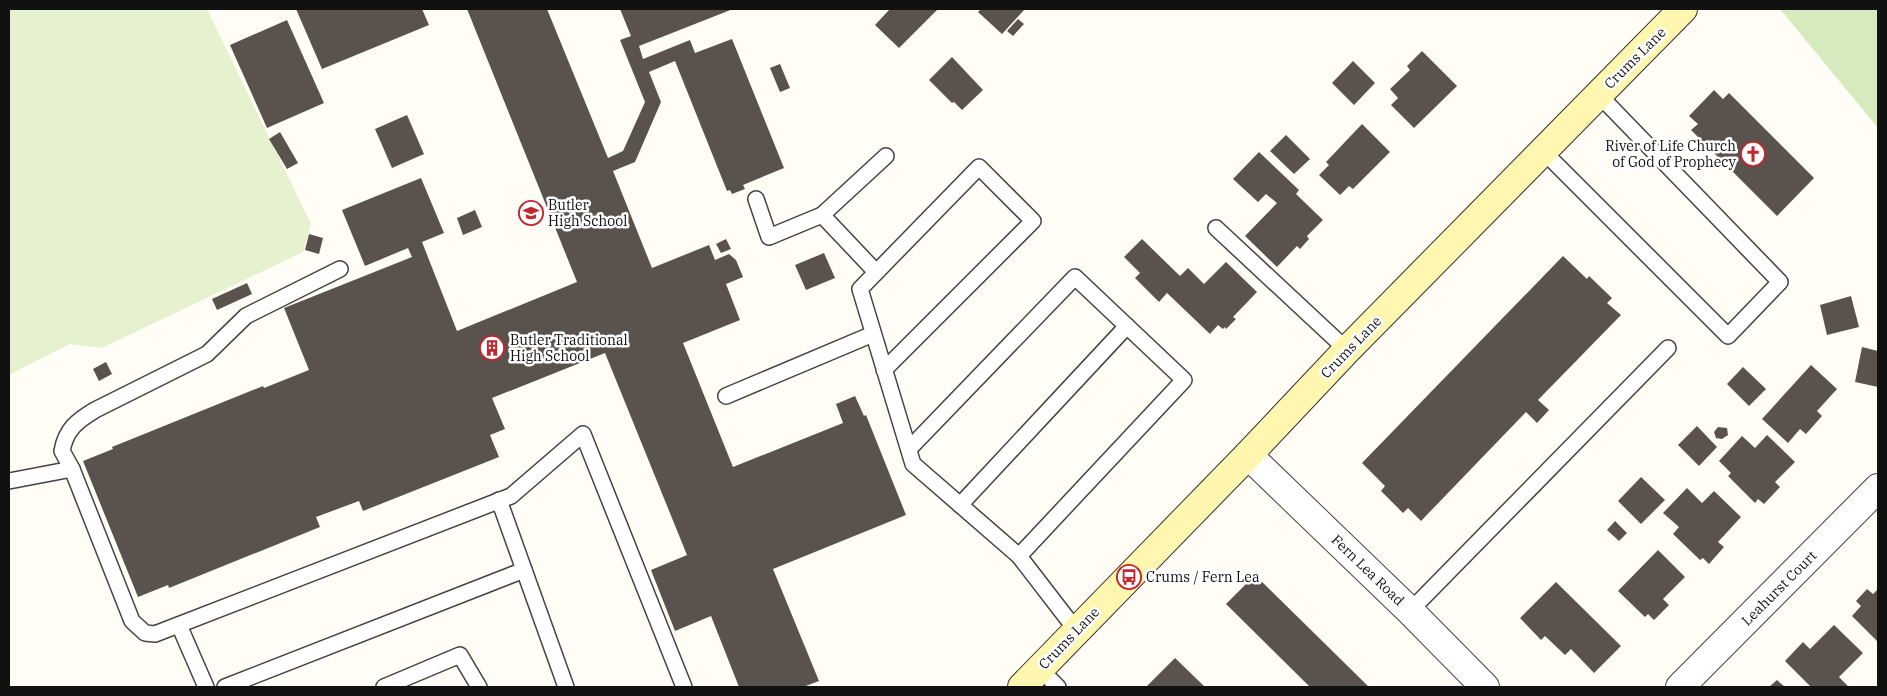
<svg xmlns="http://www.w3.org/2000/svg" width="1887" height="696" font-family="'IBM Plex Serif',serif">
<style>
.green{fill:#d5ebbd}
.pitch{fill:#e6f2cf}
.building{fill:#5a524d}
.lines{fill:none;stroke-linecap:round;stroke-linejoin:round}
.service-casing{stroke:#444;stroke-width:18}
.minor-casing{stroke:#444;stroke-width:30}
.secondary-casing{stroke:#333;stroke-width:30}
.service{stroke:#fff;stroke-width:15}
.minor{stroke:#fff;stroke-width:28}
.secondary{stroke:#fff6b0;stroke-width:28}
.labels{text-anchor:middle;stroke-width:5;stroke-linejoin:round;paint-order:stroke}
.street-label{font-size:14px;fill:#111;stroke:#fff}
.poi-label{font-size:14px;fill:#111;stroke:#fff;text-anchor:start}
</style>
<rect width="100%" height="100%" fill="#fffdf5"/>
<path class="green" d="M1780 9H1878V128Z"/>
<path class="pitch" d="M9 9H207L311 224 303 252 102 348 70 344 9 375Z"/>
<g class="building">
<path d="M296 9H422L429 25 322 69Z"/>
<path d="M467 9H547L608 158 623 151 645 102 620 40 631 36 620 9H733L639 46 643 59 690 40 695 53 732 39 784 168 743 185 745 189 732 194 730 190 727 191 675 61 649 72 661 102 635 162 613 171 652 268 709 245 715 260 729 254 736 260 743 277 726 284 740 320 683 343 733 467 843 423 836 404 855 396 864 416 866 415 906 515 773 569 819 681 803 687H739L711 616 675 631 651 570 687 555 605 353 492 398 505 429 490 435 499 457 363 511 359 501 316 517 320 527 169 588 168 585 138 597 83 461 113 449 112 447 263 386 264 388 309 370 284 308 412 257 408 248 365 266 342 210 421 178 444 233 422 242 457 331 577 282Z"/>
<path d="M890 9H938L899 48 875 25Z"/>
<path d="M981 9H1025L1002 34 978 12Z"/>
<path d="M1018 19 1024 24 1013 36 1007 31Z"/>
<path d="M287 20 324 103 267 128 230 45Z"/>
<path d="M1422 51 1457 86 1414 128 1391 105 1398 98 1390 89 1410 70 1407 66Z"/>
<path d="M952 57 983 90 962 110 954 102 952 103 929 80Z"/>
<path d="M1353 61 1375 83 1354 105 1332 83Z"/>
<path d="M780 64 790 88 780 92 770 68Z"/>
<path d="M1714 90 1723 99 1729 93 1814 178 1777 216 1691 130 1698 124 1689 116Z"/>
<path d="M407 115 424 154 392 168 375 129Z"/>
<path d="M1362 124 1390 152 1353 189 1349 186 1340 195 1319 175 1329 165 1326 162Z"/>
<path d="M280 132 298 163 287 169 269 139Z"/>
<path d="M1286 135 1310 159 1294 174 1270 151Z"/>
<path d="M1259 152 1299 190 1296 194 1323 220 1307 236 1309 239 1300 249 1297 246 1277 267 1245 236 1277 203 1266 194 1258 202 1233 179Z"/>
<path d="M475 210 482 227 463 235 457 218Z"/>
<path d="M309 234 323 238 319 254 305 250Z"/>
<path d="M726 239 731 249 721 253 716 244Z"/>
<path d="M1142 239 1180 276 1188 268 1204 284 1226 262 1257 292 1233 317 1236 319 1226 329 1225 327 1223 329 1218 325 1210 334 1167 293 1159 302 1135 278 1140 273 1124 257Z"/>
<path d="M824 253 835 278 806 290 795 265Z"/>
<path d="M1563 256 1587 279 1589 276 1612 298 1607 303 1621 315 1538 400 1549 410 1537 423 1526 412 1421 521 1408 508 1403 513 1381 491 1385 486 1362 463Z"/>
<path d="M247 283 252 294 217 310 212 299Z"/>
<path d="M1851 296 1859 327 1827 335 1820 305Z"/>
<path d="M1862 347 1878 351V387L1855 382Z"/>
<path d="M106 362 112 374 99 381 93 369Z"/>
<path d="M1811 365 1837 389 1817 411 1822 416 1806 434 1800 429 1788 443 1762 419Z"/>
<path d="M1743 367 1766 389 1749 406 1727 384Z"/>
<path d="M1697 426 1717 447 1699 466 1678 445Z"/>
<path d="M1718 427 1727 428 1728 435 1722 439 1716 438 1714 432Z"/>
<path d="M1767 435 1795 462 1775 482 1780 487 1764 504 1758 499 1755 503 1728 476 1731 473 1719 461 1742 436 1755 448Z"/>
<path d="M1641 477 1665 500 1641 524 1618 501Z"/>
<path d="M1687 488 1702 503 1714 491 1741 517 1718 542 1724 547 1709 564 1703 558 1700 560 1673 534 1679 527 1663 513Z"/>
<path d="M1615 521 1627 533 1619 541 1607 530Z"/>
<path d="M1658 550 1685 577 1663 599 1669 605 1654 620 1648 614 1645 617 1618 591Z"/>
<path d="M1255 575 1369 687H1310L1226 604Z"/>
<path d="M1556 582 1621 646 1594 673 1571 649 1565 655 1545 636 1541 640 1520 618Z"/>
<path d="M1867 589 1873 594 1878 589V642L1852 616 1861 606 1856 601Z"/>
<path d="M1834 625 1863 653 1839 677 1849 687H1811L1785 661 1803 642 1810 649Z"/>
<path d="M1175 658 1205 687H1146Z"/>
<path d="M1777 680 1785 687H1769Z"/>
</g>
<g class="lines">
<defs>
<g id="service">
<path d="M1543 151 1728 336 1780 282 1599 95"/>
<path d="M756 199 769 237 822 215 886 156"/>
<path d="M822 215 876 272"/>
<path d="M1216 228 1347 350"/>
<path d="M884 370 1033 221 979 167 860 289 913 464 1019 556 1076 630"/>
<path d="M726 396 873 334"/>
<path d="M909 449 1075 277 1184 380 1019 556"/>
<path d="M72 469 132 621 145 633 155 634 511 496 583 434 684 687"/>
<path d="M9 481 72 469 62 451C66 429 77 421 95 410L207 354 246 316 340 269"/>
<path d="M499 500 566 687"/>
<path d="M960 505 1127 326"/>
<path d="M1410 611 1668 348"/>
<path d="M179 625 206 687"/>
<path d="M1040 669 1058 687"/>
<path d="M225 687 524 570"/>
<path d="M384 687 460 655 479 687"/>
</g>
<g id="minor">
<path d="M1248 455 1410 611 1485 687"/>
<path d="M1680 687 1878 488"/>
</g>
<path id="secondary" d="M1022 687 1248 455 1347 350 1683 9"/>
</defs>
<use href="#service" class="service-casing"/>
<use href="#minor" class="minor-casing"/>
<use href="#secondary" class="secondary-casing"/>
<use href="#service" class="service"/>
<use href="#minor" class="minor"/>
<use href="#secondary" class="secondary"/>
</g>
<defs>
<symbol id="church-ring" viewBox="-11 -11 22 22"><circle r="9.5" fill="#fff" stroke="#c4262e" stroke-width="1.5"/><path d="M-1.2-6h2.4v3.5h3.3v2.4h-3.3V6h-2.4V-.1h-3.3v-2.4h3.3Z" fill="#c4262e"/></symbol>
<symbol id="school-ring" viewBox="-11 -11 22 22"><circle r="9.5" fill="#fff" stroke="#c4262e" stroke-width="1.5"/><path d="M0-5L7-2L0 1L-7-2ZM-4 1L0 2.5L4 1V4Q0 6-4 4Z" fill="#c4262e"/></symbol>
<symbol id="building-ring" viewBox="-11 -11 22 22"><circle r="9.5" fill="#fff" stroke="#c4262e" stroke-width="1.5"/><path d="M-4-6H4V6H1V3H-1V6H-4ZM-2.5-4.3h1.7v1.8h-1.7ZM.8-4.3h1.7v1.8H.8ZM-2.5-1h1.7V.8h-1.7ZM.8-1h1.7V.8H.8Z" fill="#c4262e"/></symbol>
<symbol id="bus-ring" viewBox="-11 -11 22 22"><circle r="9.5" fill="#fff" stroke="#c4262e" stroke-width="1.5"/><path d="M-5-6H5V4H4V6H2V4H-2V6H-4V4H-5ZM-3.5-4V0h7V-4ZM-3.5 1.2v1.5H-2V1.2ZM2 1.2v1.5H3.5V1.2Z" fill="#c4262e"/></symbol>
</defs>
<g fill-rule="evenodd">
<use href="#church-ring" x="1739" y="140" width="28" height="28"/>
<use href="#school-ring" x="517" y="199" width="28" height="28"/>
<use href="#building-ring" x="478" y="334" width="28" height="28"/>
<use href="#bus-ring" x="1115" y="563" width="28" height="28"/>
</g>
<g class="labels">
<g class="street-label">
<text transform="translate(1635 58) rotate(-45)" y="5">Crums Lane</text>
<text transform="translate(1351 347) rotate(-46)" y="5">Crums Lane</text>
<text transform="translate(1368 570) rotate(44)" y="5">Fern Lea Road</text>
<text transform="translate(1779 588) rotate(-45)" y="5">Leahurst Court</text>
<text transform="translate(1069 638) rotate(-46)" y="5">Crums Lane</text>
</g>
<g class="poi-label">
<text x="1736" y="151" text-anchor="end">River of Life Church<tspan x="1736" dy="16">of God of Prophecy</tspan></text>
<text x="548" y="210">Butler<tspan x="548" dy="16">High School</tspan></text>
<text x="510" y="345">Butler Traditional<tspan x="510" dy="16">High School</tspan></text>
<text x="1146" y="582">Crums / Fern Lea</text>
</g>
</g>
<rect width="1887" height="696" fill="none" stroke="#111111" stroke-width="20"/>
</svg>
